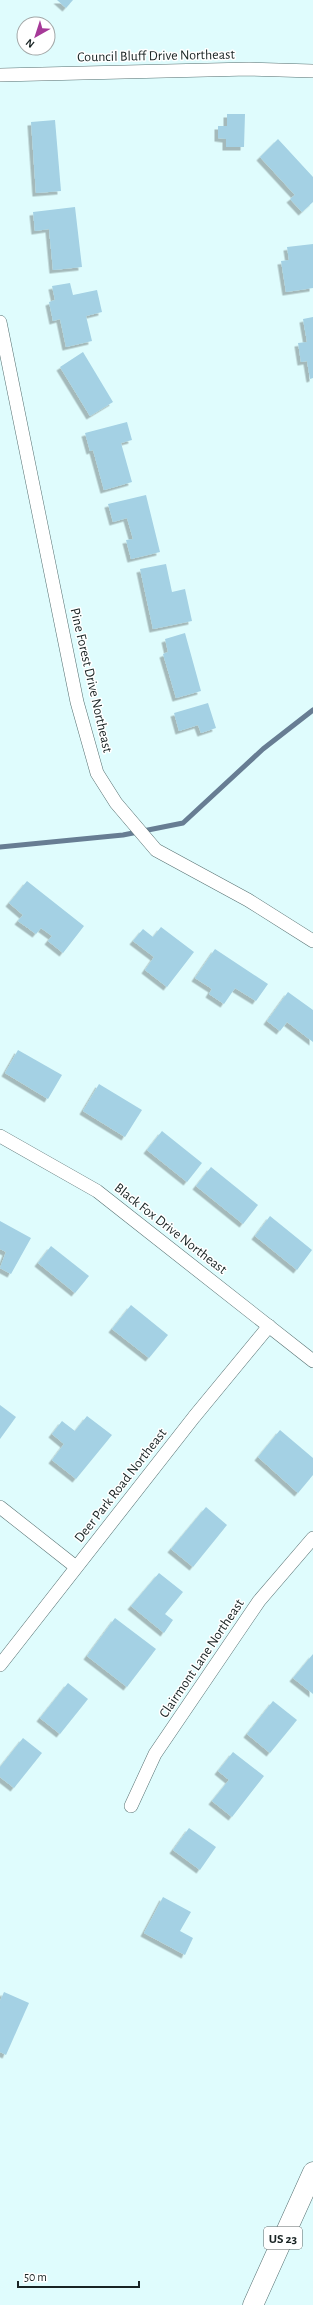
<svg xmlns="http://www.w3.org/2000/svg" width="313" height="2305" font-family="'Alegreya Sans',sans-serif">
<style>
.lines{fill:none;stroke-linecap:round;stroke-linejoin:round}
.stream{stroke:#677d93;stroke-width:5}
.building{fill:#a4d1e4;filter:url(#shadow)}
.minor-casing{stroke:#567071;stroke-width:14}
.primary-casing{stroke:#567071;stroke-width:21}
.minor{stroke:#fff;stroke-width:13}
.primary{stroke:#fff;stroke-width:20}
.labels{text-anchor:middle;stroke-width:3;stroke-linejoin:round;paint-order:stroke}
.shield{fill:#fff;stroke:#5e6666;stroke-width:1}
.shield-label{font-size:13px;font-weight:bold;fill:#192424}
.street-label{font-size:14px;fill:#192424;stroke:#fff}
</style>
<defs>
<filter id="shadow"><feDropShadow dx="-3.5" dy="3.5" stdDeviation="0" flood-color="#0004"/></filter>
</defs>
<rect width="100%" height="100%" fill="#dffcfd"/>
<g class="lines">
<path class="stream" d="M0 847 123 835 183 823 263 749 313 710"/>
</g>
<g class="building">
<path d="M57 0H73L66 8Z"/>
<path d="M227 114H245L244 147H226V139L218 138V126H227Z"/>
<path d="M55 120 61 191 36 193 31 122Z"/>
<path d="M278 139 313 177V202L302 212 290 199 295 195 260 157Z"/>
<path d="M75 207 82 267 53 270 49 229 35 231 33 212Z"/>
<path d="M313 244V288L286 292 281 261 289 260 287 247Z"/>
<path d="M70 283 73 295 97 290 102 312 86 316 92 341 66 347 60 319 53 321 49 302 55 300 52 286Z"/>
<path d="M313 317V378L310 379 307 361 301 362 298 343 307 342 303 319Z"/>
<path d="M83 352 113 402 90 416 60 367Z"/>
<path d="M127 422 132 440 121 443 132 482 104 490 93 450 90 451 85 433Z"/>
<path d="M146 495 160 552 131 559 126 540 133 539 127 518 113 522 108 504Z"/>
<path d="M166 564 172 592 185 589 192 621 153 629 140 569Z"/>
<path d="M185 633 201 691 176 698 163 654 168 652 165 639Z"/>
<path d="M208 703 216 728 201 733 198 725 179 731 174 713Z"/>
<path d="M27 881 84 926 63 953 48 941 52 936 41 928 36 934 18 921 23 915 9 903Z"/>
<path d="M161 927 194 952 167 987 145 970 154 957 133 941 143 929 153 937Z"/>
<path d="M215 949 268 984 256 1001 235 988 224 1004 209 994 212 989 195 978Z"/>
<path d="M288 992 313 1010V1042L287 1022 280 1031 267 1021Z"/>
<path d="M18 1050 62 1075 48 1099 5 1073Z"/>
<path d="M99 1084 142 1110 125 1137 83 1111Z"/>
<path d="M162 1131 202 1163 187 1182 147 1150Z"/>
<path d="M211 1167 258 1205 243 1224 196 1186Z"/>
<path d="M270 1216 312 1250 297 1270 255 1236Z"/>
<path d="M0 1221 31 1238 11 1274 0 1268 6 1252 0 1249Z"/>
<path d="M51 1246 89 1276 75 1293 38 1263Z"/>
<path d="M131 1305 168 1335 149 1358 112 1329Z"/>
<path d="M0 1405 16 1417 0 1439Z"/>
<path d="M87 1416 112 1435 76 1479 52 1460 64 1444 52 1434 62 1421 75 1431Z"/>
<path d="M280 1430 313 1458V1475L298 1493 258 1457Z"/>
<path d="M206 1507 227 1525 193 1567 171 1549Z"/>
<path d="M159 1573 183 1592 165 1614 173 1620 164 1633 131 1606Z"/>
<path d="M115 1618 156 1649 127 1687 87 1656Z"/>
<path d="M313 1654V1694L293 1678Z"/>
<path d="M68 1683 88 1699 60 1734 40 1718Z"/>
<path d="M273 1701 297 1720 270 1753 247 1734Z"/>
<path d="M23 1738 42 1753 14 1788 0 1777V1767Z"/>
<path d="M233 1752 264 1776 232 1817 212 1801 229 1780 218 1771Z"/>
<path d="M189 1828 216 1847 200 1870 173 1850Z"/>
<path d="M163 1897 191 1912 180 1931 193 1938 185 1955 144 1933Z"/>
<path d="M4 1992 29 2003 6 2055 0 2052V2001Z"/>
</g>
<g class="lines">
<defs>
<g id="minor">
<path d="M0 75 249 69 313 71"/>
<path d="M0 322 77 702 97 773 116 803 156 850 248 900 313 941"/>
<path d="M0 1136 97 1191 313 1361"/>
<path d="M0 1507 76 1567"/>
<path d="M0 1665 194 1417 269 1326"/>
<path d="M131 1806 155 1754 259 1601 313 1538"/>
</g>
<path id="primary" d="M253 2305 313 2172"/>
</defs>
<use href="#minor" class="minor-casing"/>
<use href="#primary" class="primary-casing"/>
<use href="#minor" class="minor"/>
<use href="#primary" class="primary"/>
</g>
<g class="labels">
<rect class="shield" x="264" y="2227" width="38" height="22" rx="3"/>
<g class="shield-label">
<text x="283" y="2243">US 23</text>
</g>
<g class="street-label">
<text transform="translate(156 55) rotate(-1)" y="5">Council Bluff Drive Northeast</text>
<text transform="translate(92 680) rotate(77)" y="5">Pine Forest Drive Northeast</text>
<text transform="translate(171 1228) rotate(38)" y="5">Black Fox Drive Northeast</text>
<text transform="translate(120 1485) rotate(-52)" y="5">Deer Park Road Northeast</text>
<text transform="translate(201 1658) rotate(-56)" y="5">Clairmont Lane Northeast</text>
</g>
</g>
<g transform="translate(36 36) rotate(219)"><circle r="19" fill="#ffffff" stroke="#a3a7a7"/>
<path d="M0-3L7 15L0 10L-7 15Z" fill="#a63998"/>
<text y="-6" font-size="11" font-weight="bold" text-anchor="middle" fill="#192424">N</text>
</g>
<path d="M18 2281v6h121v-6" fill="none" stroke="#192424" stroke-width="2"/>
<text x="24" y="2281" font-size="12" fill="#192424" stroke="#ffffff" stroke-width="3" paint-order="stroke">50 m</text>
</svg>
